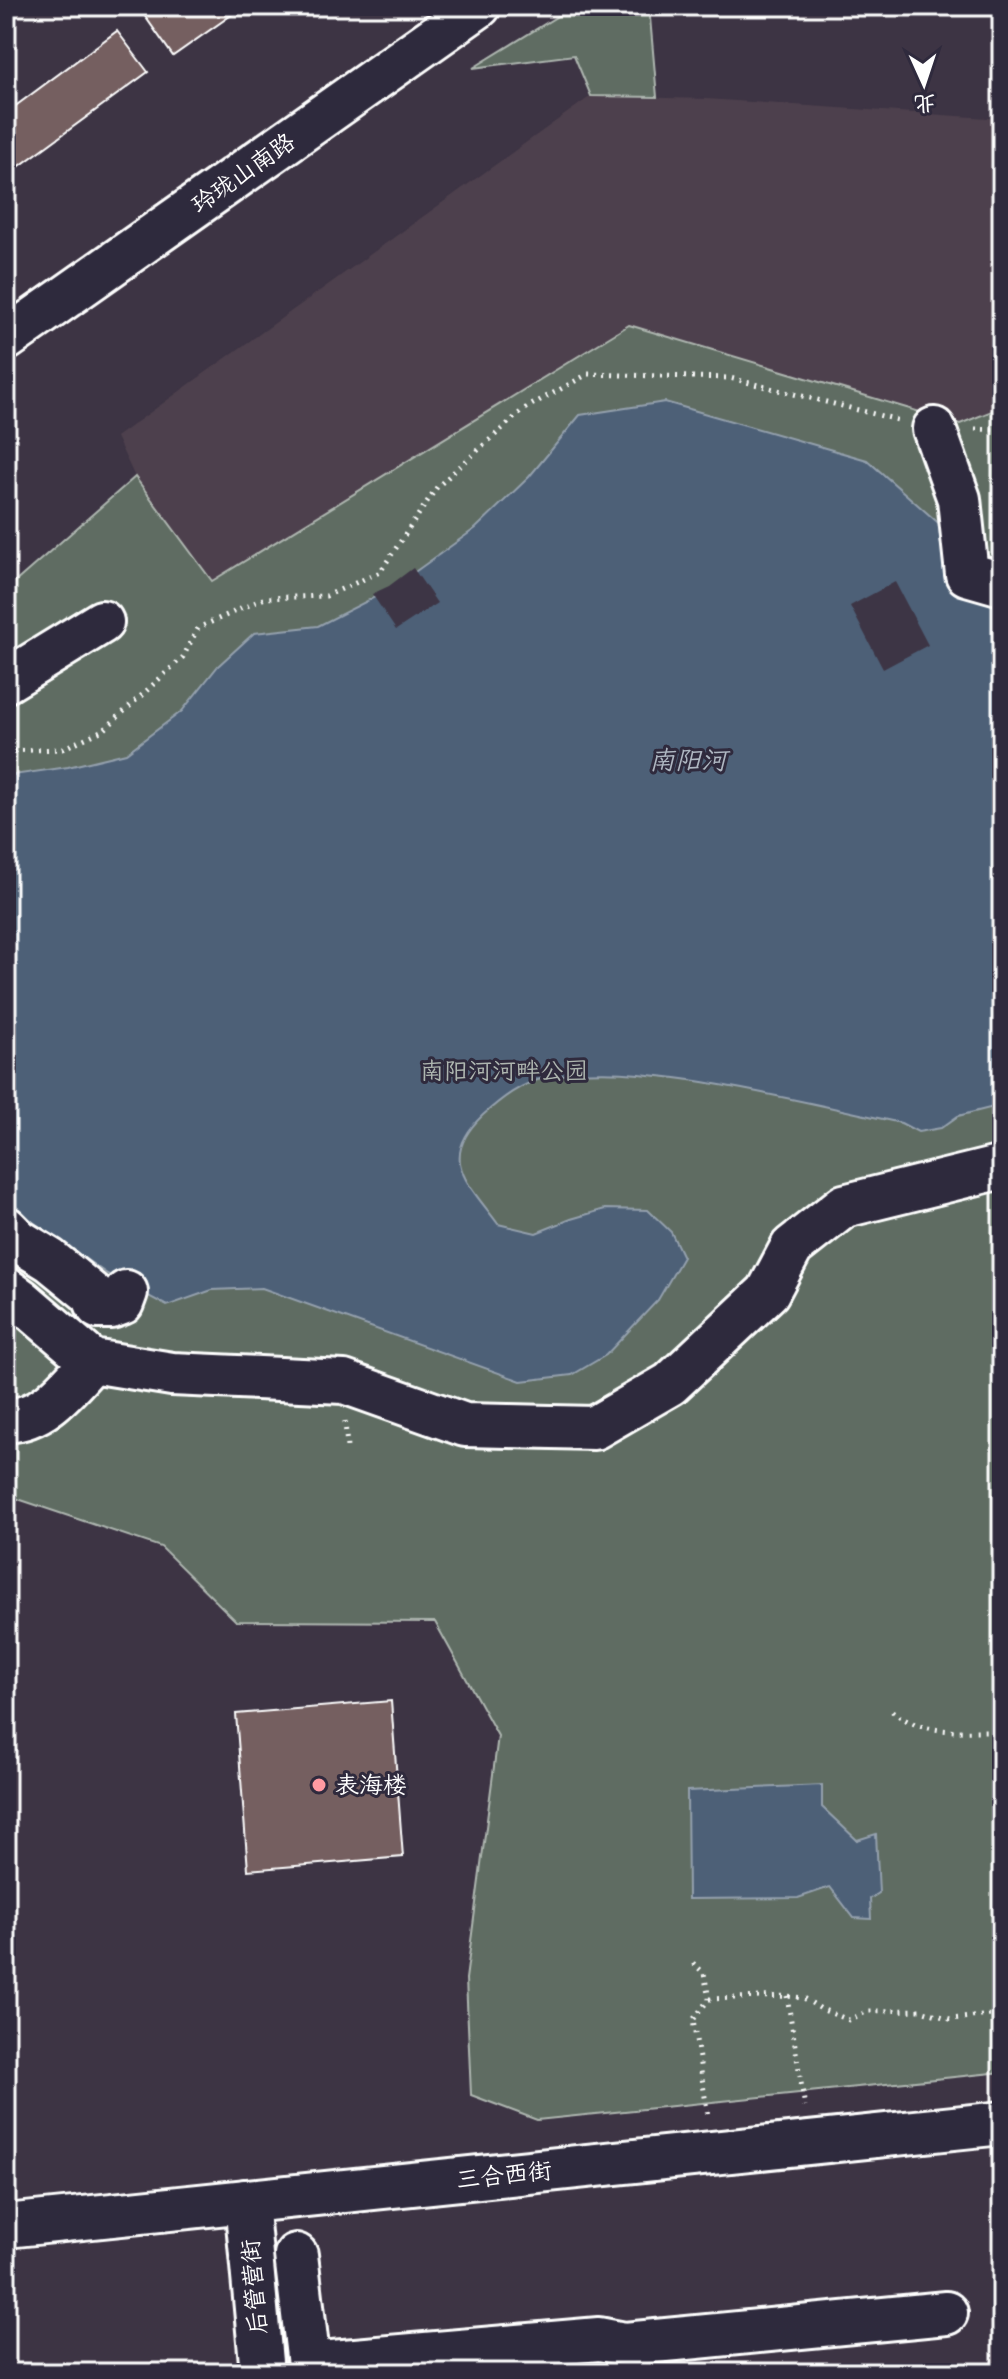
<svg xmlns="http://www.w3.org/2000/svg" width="1008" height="2379" font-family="Itim,'LXGW WenKai TC',sans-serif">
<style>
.built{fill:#4e414d}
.green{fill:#5e6c62;stroke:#aeb6b0;stroke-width:2}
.water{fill:#4d6077;stroke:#94a0ad;stroke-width:2}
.pier{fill:#3d3444}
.building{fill:#745e61;stroke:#fff;stroke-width:2}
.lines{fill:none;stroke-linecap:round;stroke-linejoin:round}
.minor-casing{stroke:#fff;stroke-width:48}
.path{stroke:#fff;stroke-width:5;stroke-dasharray:2 6;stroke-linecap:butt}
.minor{stroke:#2f2a3d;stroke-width:42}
.poi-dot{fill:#ff9aa2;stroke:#2f2a3d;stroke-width:3}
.labels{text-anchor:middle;stroke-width:6;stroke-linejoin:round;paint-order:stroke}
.street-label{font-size:24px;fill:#fff;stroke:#2f2a3d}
.park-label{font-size:24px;fill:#aeb6b0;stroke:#2f2a3d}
.poi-label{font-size:24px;fill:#fff;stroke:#2f2a3d;text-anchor:start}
.water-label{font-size:26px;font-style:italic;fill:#afb7c2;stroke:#2f2a3d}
</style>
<rect width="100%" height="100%" fill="#3d3444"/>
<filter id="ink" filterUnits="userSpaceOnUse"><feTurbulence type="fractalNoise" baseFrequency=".0125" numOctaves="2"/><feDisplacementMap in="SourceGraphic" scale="16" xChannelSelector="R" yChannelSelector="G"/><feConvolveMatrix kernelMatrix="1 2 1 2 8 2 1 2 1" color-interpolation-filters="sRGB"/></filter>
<g filter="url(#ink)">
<path class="built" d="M591 96 706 99 1002 119V407L960 424 628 325 212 581 135 477 116 437Z"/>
<g class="green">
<path d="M574 6H649L657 97 591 96 574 55 473 68Z"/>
<path d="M629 325 960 424 1002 407V2072L537 2120 471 2095 466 1979 498 1736 435 1622 236 1621 161 1547 6 1495V590L135 477 212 581Z"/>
</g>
<g class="water">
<path d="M665 402 867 460 1002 579V1105L958 1116 941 1128 918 1132 901 1123C833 1108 766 1092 697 1081 647 1074 596 1067 545 1078 521 1083 501 1099 483 1115 437 1159 468 1183 498 1224L536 1233 571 1219 605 1209 648 1210 671 1232 683 1257 658 1300 606 1355 572 1375 521 1381 262 1288 212 1290 167 1306 107 1274 29 1219 6 1206V776L68 767 126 753 182 711 218 666 254 633 318 626 391 589 476 528 529 477 580 415Z"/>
<path d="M822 1785V1807L857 1840 876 1834 879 1893 870 1899 871 1919 854 1918 830 1887 798 1898 688 1899 687 1791Z"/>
</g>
<g class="pier">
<path d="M413 568 437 603 396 630 372 594 389 586Z"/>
<path d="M895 582 928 645 883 669 850 606Z"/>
</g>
<g class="building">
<path d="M151 6H244L173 56 142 12Z"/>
<path d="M117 31 148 72 6 176V113Z"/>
<path d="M391 1701 403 1857 248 1870 236 1714Z"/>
</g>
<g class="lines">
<defs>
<g id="minor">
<path d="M6 339 479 6"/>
<path d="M934 429 959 499 967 574 1002 584"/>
<path d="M6 681 102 622"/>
<path d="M6 1228 19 1241 50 1260 93 1295 98 1307H111L122 1303 126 1292"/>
<path d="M6 1289 20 1299 92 1361 172 1374 344 1382 465 1425 594 1428 670 1384 768 1292 792 1247 844 1206 1002 1167"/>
<path d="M6 1421C45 1419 68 1387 92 1361"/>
<path d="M246 2201 262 2373"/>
<path d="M6 2226 1002 2123"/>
<path d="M296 2255 310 2373"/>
<path d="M309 2364 599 2339 625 2344 946 2313"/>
</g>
</defs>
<use href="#minor" class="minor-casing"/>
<g class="path">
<path d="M975 429 1002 430"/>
<path d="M6 751 62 749 105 729 183 657 198 628 265 598 326 596 380 572 437 487 524 409 588 374 730 378 898 420"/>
<path d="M345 1421 347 1448"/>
<path d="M892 1711C925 1737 963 1730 1002 1731"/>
<path d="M693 1963 704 1973 709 1999 693 2020 708 2116"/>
<path d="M787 1996 805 2107"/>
<path d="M709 1999 787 1996 804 1998 821 2009 849 2020 868 2011 921 2010 950 2019 1002 2014"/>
</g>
<use href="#minor" class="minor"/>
</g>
</g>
<circle class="poi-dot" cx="319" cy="1785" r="8"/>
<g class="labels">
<g class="street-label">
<text transform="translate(243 173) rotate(-35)" y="8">玲珑山南路</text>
<text transform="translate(504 2175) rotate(-6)" y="8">三合西街</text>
<text transform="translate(254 2287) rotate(-95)" y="8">后管营街</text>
</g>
<g class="park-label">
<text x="504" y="1079">南阳河河畔公园</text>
</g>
<g class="poi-label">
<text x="335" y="1793">表海楼</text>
</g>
<g class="water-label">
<text x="688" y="769">南阳河</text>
</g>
</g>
<rect width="1008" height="2379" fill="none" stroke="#2f2a3d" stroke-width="32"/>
<rect x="16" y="16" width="976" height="2347" fill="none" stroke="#fff" stroke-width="3" filter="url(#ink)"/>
<g transform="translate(924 84) rotate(177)" stroke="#2f2a3d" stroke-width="6" paint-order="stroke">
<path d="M0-6L14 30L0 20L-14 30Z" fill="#ffffff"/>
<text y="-12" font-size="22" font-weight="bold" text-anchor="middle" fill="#ffffff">北</text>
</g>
</svg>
